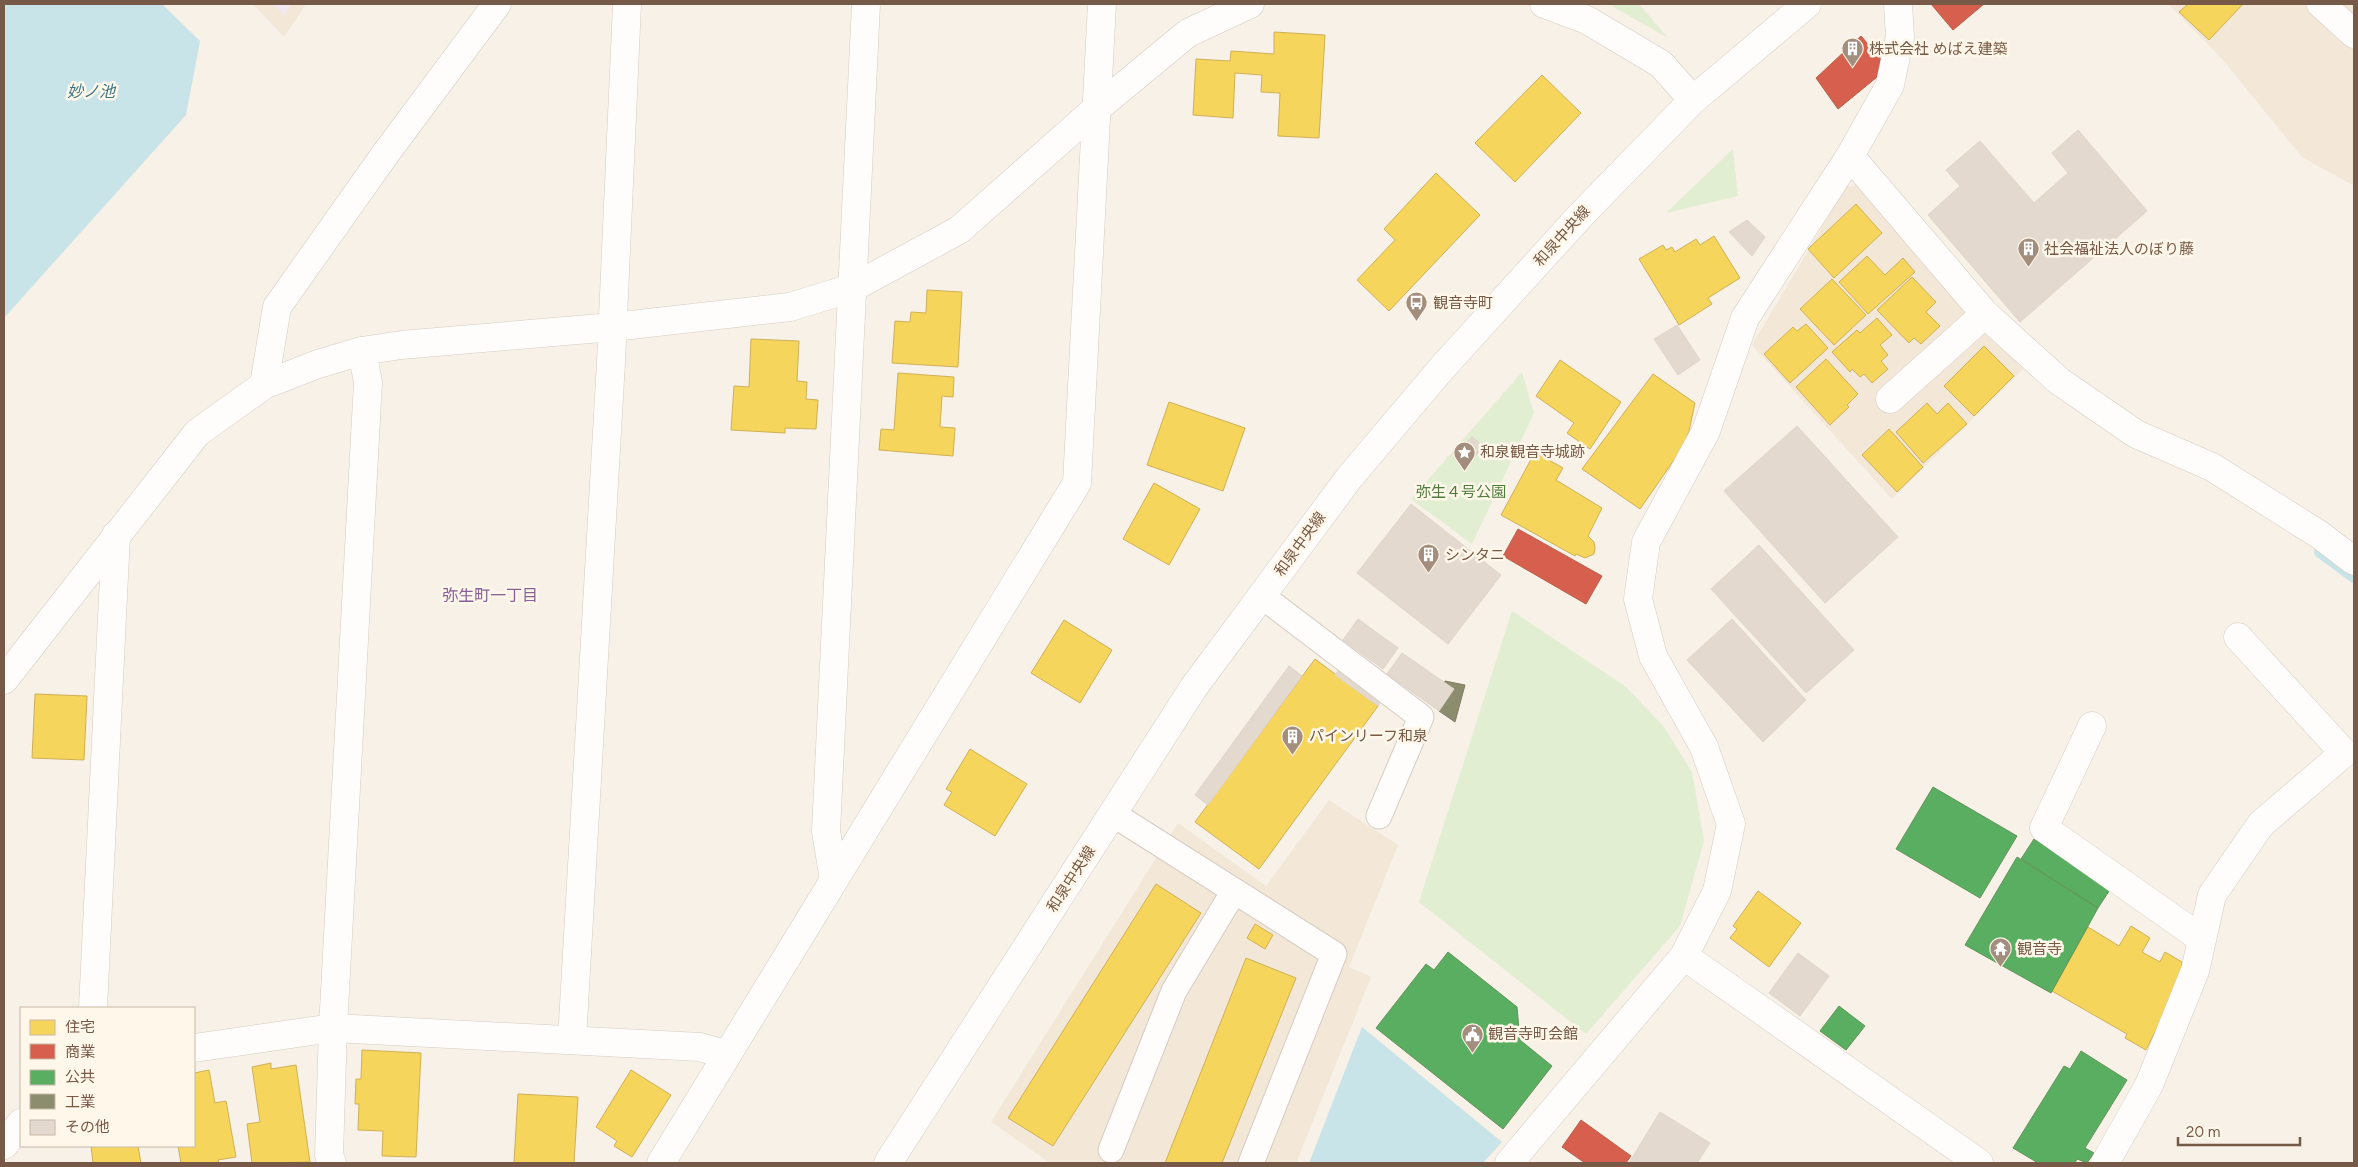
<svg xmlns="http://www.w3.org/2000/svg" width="2358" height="1167" font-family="Figtree,'Noto Sans JP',sans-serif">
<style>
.residential{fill:#f3e7d7}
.education{fill:#f3e7f1}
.green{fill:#e2eed1}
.water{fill:#c9e4e8}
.homes{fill:#f6d55c;stroke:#d0b055}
.shops{fill:#d6604d;stroke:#b95e4b}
.public{fill:#5aae61;stroke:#629459}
.industry{fill:#8c8c6e;stroke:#857d62}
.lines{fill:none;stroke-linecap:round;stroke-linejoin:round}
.stream{stroke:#c9e4e8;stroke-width:12}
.building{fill:#e3d9cf;stroke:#e0d4c9}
.lane-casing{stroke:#d6ccc2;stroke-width:27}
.street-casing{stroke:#d6ccc2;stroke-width:29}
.secondary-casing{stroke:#d8cdc4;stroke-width:29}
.lane{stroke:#fefdfb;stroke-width:25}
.street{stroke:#fefdfb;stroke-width:28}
.secondary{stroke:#fefdfb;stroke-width:28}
.labels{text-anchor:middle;stroke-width:5;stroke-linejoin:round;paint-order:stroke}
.poi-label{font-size:15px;fill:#765946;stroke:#fff7e9;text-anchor:start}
.street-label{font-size:15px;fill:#765946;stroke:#fff7e9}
.park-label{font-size:15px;fill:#4f7d3e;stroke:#fff7e9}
.water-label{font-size:16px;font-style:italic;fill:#3c7684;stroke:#fff7e9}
.neighbourhood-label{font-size:16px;fill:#89619a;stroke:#fff7e9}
</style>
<rect width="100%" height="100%" fill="#f7f1e7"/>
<g class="residential">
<path d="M253 4H306L284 37Z"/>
<path d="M2168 4H2354V186L2302 157 2222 59Z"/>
<path d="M1865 184 2023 369 1892 499 1752 345 1846 187Z"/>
<path d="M1329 800 1398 845 1349 967 1371 977 1296 1163H1050L991 1122 1178 823 1266 886Z"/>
</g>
<path class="education" d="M273 4H292L284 15Z"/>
<g class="green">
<path d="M1614 4H1639L1668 38 1612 6Z"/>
<path d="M1733 149 1738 196 1666 213Z"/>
<path d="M1522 372 1534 413 1472 544 1411 499Z"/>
<path d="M1512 611 1625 686 1664 727 1692 772 1704 841 1680 926 1586 1034 1419 902Z"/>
</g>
<g class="water">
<path d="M4 4H162L200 41 186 115 4 318Z"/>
<path d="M1362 1027 1502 1142 1483 1163H1309Z"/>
</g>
<g class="homes">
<path d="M2188 4H2243L2209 40 2179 12Z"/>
<path d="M1274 32 1325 35 1319 138 1278 136 1280 93 1261 92 1262 75 1235 73 1233 118 1193 115 1196 59 1230 61 1231 51 1274 54Z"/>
<path d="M1542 75 1581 113 1515 182 1475 143Z"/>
<path d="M1436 173 1480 215 1389 311 1357 280 1395 240 1384 229Z"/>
<path d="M1856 204 1882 233 1834 278 1808 249Z"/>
<path d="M1714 236 1740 278 1708 298 1712 304 1679 325 1639 259 1663 245 1666 250 1672 247 1675 252 1696 239 1700 245Z"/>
<path d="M1867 256 1885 275 1903 258 1915 272 1868 314 1839 282Z"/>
<path d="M1912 277 1936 302 1926 312 1940 326 1921 344 1914 338 1909 343 1877 310Z"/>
<path d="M1832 279 1866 315 1834 345 1800 309Z"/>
<path d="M927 290 962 292 958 367 892 363 895 321 910 322 911 312 926 313Z"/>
<path d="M1877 318 1892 335 1880 345 1888 355 1881 361 1888 369 1872 383 1864 374 1860 377 1852 369 1850 372 1832 352 1857 330 1860 333Z"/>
<path d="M1806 324 1828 348 1790 383 1764 354 1793 327 1797 331Z"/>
<path d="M751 339 799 341 797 381 807 382 806 399 818 400 816 429 785 428V433L731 430 734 386 749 387Z"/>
<path d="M1984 346 2014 376 1974 416 1944 386Z"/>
<path d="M1826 359 1858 394 1847 405 1849 407 1830 425 1796 387Z"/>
<path d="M1560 360 1621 402 1590 449 1567 433 1574 423 1536 396Z"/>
<path d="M898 373 954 377 953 397 942 396 940 427 955 428 953 456 879 450 881 429 894 430Z"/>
<path d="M1653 374 1695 403 1689 431 1683 447 1640 509 1582 469Z"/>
<path d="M1169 402 1245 428 1223 491 1147 465Z"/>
<path d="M1927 403 1937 414 1948 403 1967 424 1923 463 1896 432Z"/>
<path d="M1889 429 1923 467 1897 492 1862 455Z"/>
<path d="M1535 452 1563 468 1556 480 1602 508 1588 536 1594 542 1595 548 1594 554 1585 558 1576 554 1575 556 1501 515Z"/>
<path d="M1154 483 1200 509 1169 565 1123 539Z"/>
<path d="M1064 620 1112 650 1080 703 1031 673Z"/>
<path d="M1315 659 1378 706 1259 869 1195 822Z"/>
<path d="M35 694 87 696 84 760 32 758Z"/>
<path d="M970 749 1027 784 995 836 944 805 952 792 946 789Z"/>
<path d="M1156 884 1201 913 1053 1146 1008 1118Z"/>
<path d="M1758 891 1801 923 1769 967 1730 938 1737 929 1733 926Z"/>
<path d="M1255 924 1273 935 1265 949 1247 938Z"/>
<path d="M2131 926 2150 938 2142 952 2160 962 2165 952 2182 962 2179 983 2146 1050 2125 1038 2127 1034 2052 991 2088 927 2119 946Z"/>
<path d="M1246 958 1296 978 1222 1163H1165Z"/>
<path d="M362 1050 421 1053 416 1157 382 1156 383 1131 358 1130 359 1104H355L356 1079H361Z"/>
<path d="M271 1063V1069L296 1065 310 1162 252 1163 247 1124 260 1122 252 1067Z"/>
<path d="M209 1070 215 1103 226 1101 236 1157 218 1160 219 1163H181L178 1146H194V1073Z"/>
<path d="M631 1070 671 1095 632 1157 614 1146 617 1141 596 1127Z"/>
<path d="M518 1094 578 1097 574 1163H514Z"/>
<path d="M91 1146H138L141 1163H93Z"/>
</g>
<g class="shops">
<path d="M1931 4H1984L1953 30Z"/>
<path d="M1861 36 1881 59 1877 77 1838 109 1816 78Z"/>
<path d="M1518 529 1602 576 1586 604 1503 556Z"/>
<path d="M1581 1120 1631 1156 1626 1163H1585L1562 1147Z"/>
</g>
<g class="public">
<path d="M1933 787 2017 836 1980 898 1896 849Z"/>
<path d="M2034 839 2111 888 2098 908 2021 859Z"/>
<path d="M2017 857 2098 908 2051 993 1965 945Z"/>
<path d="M1448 952 1517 1007 1520 1040 1552 1066 1503 1129 1376 1028 1426 964 1434 970Z"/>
<path d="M1839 1006 1865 1026 1846 1050 1820 1031Z"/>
<path d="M2081 1051 2127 1080 2085 1148 2094 1153 2087 1163 2077 1159 2075 1163H2038L2013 1148 2064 1066 2070 1069Z"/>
</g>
<path class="industry" d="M1445 681 1465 685 1455 722 1439 711Z"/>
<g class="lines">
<path class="stream" d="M2320 552 2354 577"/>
</g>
<g class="building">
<path d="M2078 130 2147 211 2020 322 1928 215 1960 186 1946 170 1980 141 2034 203 2068 173 2052 153Z"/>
<path d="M1747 220 1765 237 1752 256 1729 232Z"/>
<path d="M1677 325 1700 360 1678 375 1654 339Z"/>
<path d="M1797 426 1898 537 1825 603 1724 491Z"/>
<path d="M1472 437 1483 446 1474 458 1462 448Z"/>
<path d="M1411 504 1501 575 1448 644 1357 573Z"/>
<path d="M1759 545 1854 650 1806 693 1711 589Z"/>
<path d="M1358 619 1398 648 1383 669 1343 640Z"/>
<path d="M1732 619 1806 700 1763 742 1687 660Z"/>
<path d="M1402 653 1454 689 1439 711 1387 674Z"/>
<path d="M1289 666 1302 676 1208 805 1195 795Z"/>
<path d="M1340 668 1382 700 1378 706 1335 675Z"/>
<path d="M1798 953 1829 976 1800 1016 1769 993Z"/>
<path d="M1660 1112 1710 1143 1697 1163H1629Z"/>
</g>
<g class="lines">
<defs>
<g id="lane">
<path d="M1262 596 1421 717 1379 816"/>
<path d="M1113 814 1334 954 1251 1163"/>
<path d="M1111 1150 1174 991 1234 891"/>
</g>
<g id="street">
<path d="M1544 4 1587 20 1661 64 1693 100"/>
<path d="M1898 4 1900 37 1890 85 1850 156 1745 318 1706 431 1646 542 1638 599 1653 656 1704 747 1731 824 1717 891 1684 956 1979 1163"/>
<path d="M1850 156 1985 314 2059 381 2136 434 2212 467 2320 535 2354 561"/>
<path d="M264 385 277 307 386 153 497 4"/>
<path d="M1890 399 1985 314"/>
<path d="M4 680 197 433 264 385 318 364 362 351 401 345 613 327 790 307 852 288 959 230 1096 109 1188 33 1250 4"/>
<path d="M2092 726 2044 828 2202 939"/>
<path d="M834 880 826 831 866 4"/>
<path d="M93 1008 116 535"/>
<path d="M572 1040 611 362 627 4"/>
<path d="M194 1048 333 1028 700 1047 727 1055"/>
<path d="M4 1145 21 1123"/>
<path d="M332 1163 329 1155 333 1028 368 382 362 351"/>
<path d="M661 1163 1077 483 1102 4"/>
<path d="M1509 1163 1684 956"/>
<path d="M2105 1163 2149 1085 2195 971 2212 895 2261 824 2344 753 2238 637"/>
</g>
<g id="secondary">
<path d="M2321 4 2354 34"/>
<path d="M888 1163 1194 687 1349 478 1442 368 1581 215 1693 100 1807 4"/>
</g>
</defs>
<use href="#lane" class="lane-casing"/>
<use href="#street" class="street-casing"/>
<use href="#secondary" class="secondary-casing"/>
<use href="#lane" class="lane"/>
<use href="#street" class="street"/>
<use href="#secondary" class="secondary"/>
</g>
<defs>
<symbol id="building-pin" viewBox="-11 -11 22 30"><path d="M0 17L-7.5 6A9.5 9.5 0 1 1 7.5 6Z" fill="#a38e7e" stroke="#fff7e9"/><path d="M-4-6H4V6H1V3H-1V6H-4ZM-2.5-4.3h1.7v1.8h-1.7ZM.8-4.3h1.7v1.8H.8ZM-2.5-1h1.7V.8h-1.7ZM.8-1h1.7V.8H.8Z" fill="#fff"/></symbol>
<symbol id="bus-pin" viewBox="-11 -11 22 30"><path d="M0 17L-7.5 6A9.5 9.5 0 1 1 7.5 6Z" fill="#a38e7e" stroke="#fff7e9"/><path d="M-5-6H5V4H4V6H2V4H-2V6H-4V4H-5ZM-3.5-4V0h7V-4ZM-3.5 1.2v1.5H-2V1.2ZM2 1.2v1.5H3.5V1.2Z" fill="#fff"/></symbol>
<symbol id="sight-pin" viewBox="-11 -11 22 30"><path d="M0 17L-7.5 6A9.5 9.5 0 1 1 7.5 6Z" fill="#a38e7e" stroke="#fff7e9"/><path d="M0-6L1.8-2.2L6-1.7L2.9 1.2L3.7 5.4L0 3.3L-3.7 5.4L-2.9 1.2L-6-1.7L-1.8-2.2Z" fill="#fff"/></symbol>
<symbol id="temple-pin" viewBox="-11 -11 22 30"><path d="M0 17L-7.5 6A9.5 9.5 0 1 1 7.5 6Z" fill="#a38e7e" stroke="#fff7e9"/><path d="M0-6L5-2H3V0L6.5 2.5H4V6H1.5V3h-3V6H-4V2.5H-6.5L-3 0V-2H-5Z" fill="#fff"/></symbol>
<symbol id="civic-pin" viewBox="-11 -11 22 30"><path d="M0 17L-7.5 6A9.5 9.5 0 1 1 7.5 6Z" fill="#a38e7e" stroke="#fff7e9"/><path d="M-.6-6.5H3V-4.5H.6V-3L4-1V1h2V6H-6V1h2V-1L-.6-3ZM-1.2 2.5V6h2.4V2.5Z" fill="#fff"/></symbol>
</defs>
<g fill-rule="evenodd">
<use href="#building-pin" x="1840" y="36" width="25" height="34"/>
<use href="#building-pin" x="2016" y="236" width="25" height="34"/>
<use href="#bus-pin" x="1404" y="290" width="25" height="34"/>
<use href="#sight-pin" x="1452" y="440" width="25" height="34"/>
<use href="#building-pin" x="1416" y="542" width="25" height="34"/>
<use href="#building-pin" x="1280" y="724" width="25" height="34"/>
<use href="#temple-pin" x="1988" y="936" width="25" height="34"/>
<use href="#civic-pin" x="1460" y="1022" width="25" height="34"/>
</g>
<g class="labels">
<g class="poi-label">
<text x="1869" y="54">株式会社 めばえ建築</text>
<text x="2044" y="254">社会福祉法人のぼり藤</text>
<text x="1433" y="308">観音寺町</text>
<text x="1480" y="457">和泉観音寺城跡</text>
<text x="1445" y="560">シンタニ</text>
<text x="1309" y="741">パインリーフ和泉</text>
<text x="2017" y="954">観音寺</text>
<text x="1488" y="1039">観音寺町会館</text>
</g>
<g class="street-label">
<text transform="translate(1562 236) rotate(-48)" y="5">和泉中央線</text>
<text transform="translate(1300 544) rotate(-54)" y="5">和泉中央線</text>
<text transform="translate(1071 879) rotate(-57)" y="5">和泉中央線</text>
</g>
<g class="park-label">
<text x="1461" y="497">弥生４号公園</text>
</g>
<g class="water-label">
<text x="91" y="97">妙ノ池</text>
</g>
<g class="neighbourhood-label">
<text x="490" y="601">弥生町一丁目</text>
</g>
</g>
<rect width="2358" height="1167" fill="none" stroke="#765946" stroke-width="10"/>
<rect x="20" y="1007" width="175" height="140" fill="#fff7e9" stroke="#c8b8a8"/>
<rect x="30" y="1020" width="25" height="15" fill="#f6d55c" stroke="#c8b8a8"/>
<text x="65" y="1032" font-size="15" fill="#765946">住宅</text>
<rect x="30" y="1044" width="25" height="15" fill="#d6604d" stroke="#c8b8a8"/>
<text x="65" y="1057" font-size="15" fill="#765946">商業</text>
<rect x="30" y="1070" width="25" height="15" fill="#5aae61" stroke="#c8b8a8"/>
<text x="65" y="1082" font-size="15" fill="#765946">公共</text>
<rect x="30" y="1094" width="25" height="15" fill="#8c8c6e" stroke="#c8b8a8"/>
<text x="65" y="1107" font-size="15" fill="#765946">工業</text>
<rect x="30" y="1120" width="25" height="15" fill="#e3d9cf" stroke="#c8b8a8"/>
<text x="65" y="1132" font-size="15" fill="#765946">その他</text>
<path d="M2178 1137v8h122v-8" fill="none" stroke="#765946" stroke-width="2.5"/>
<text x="2186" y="1137" font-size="15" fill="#765946" stroke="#fff7e9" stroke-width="4" paint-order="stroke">20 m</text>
</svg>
